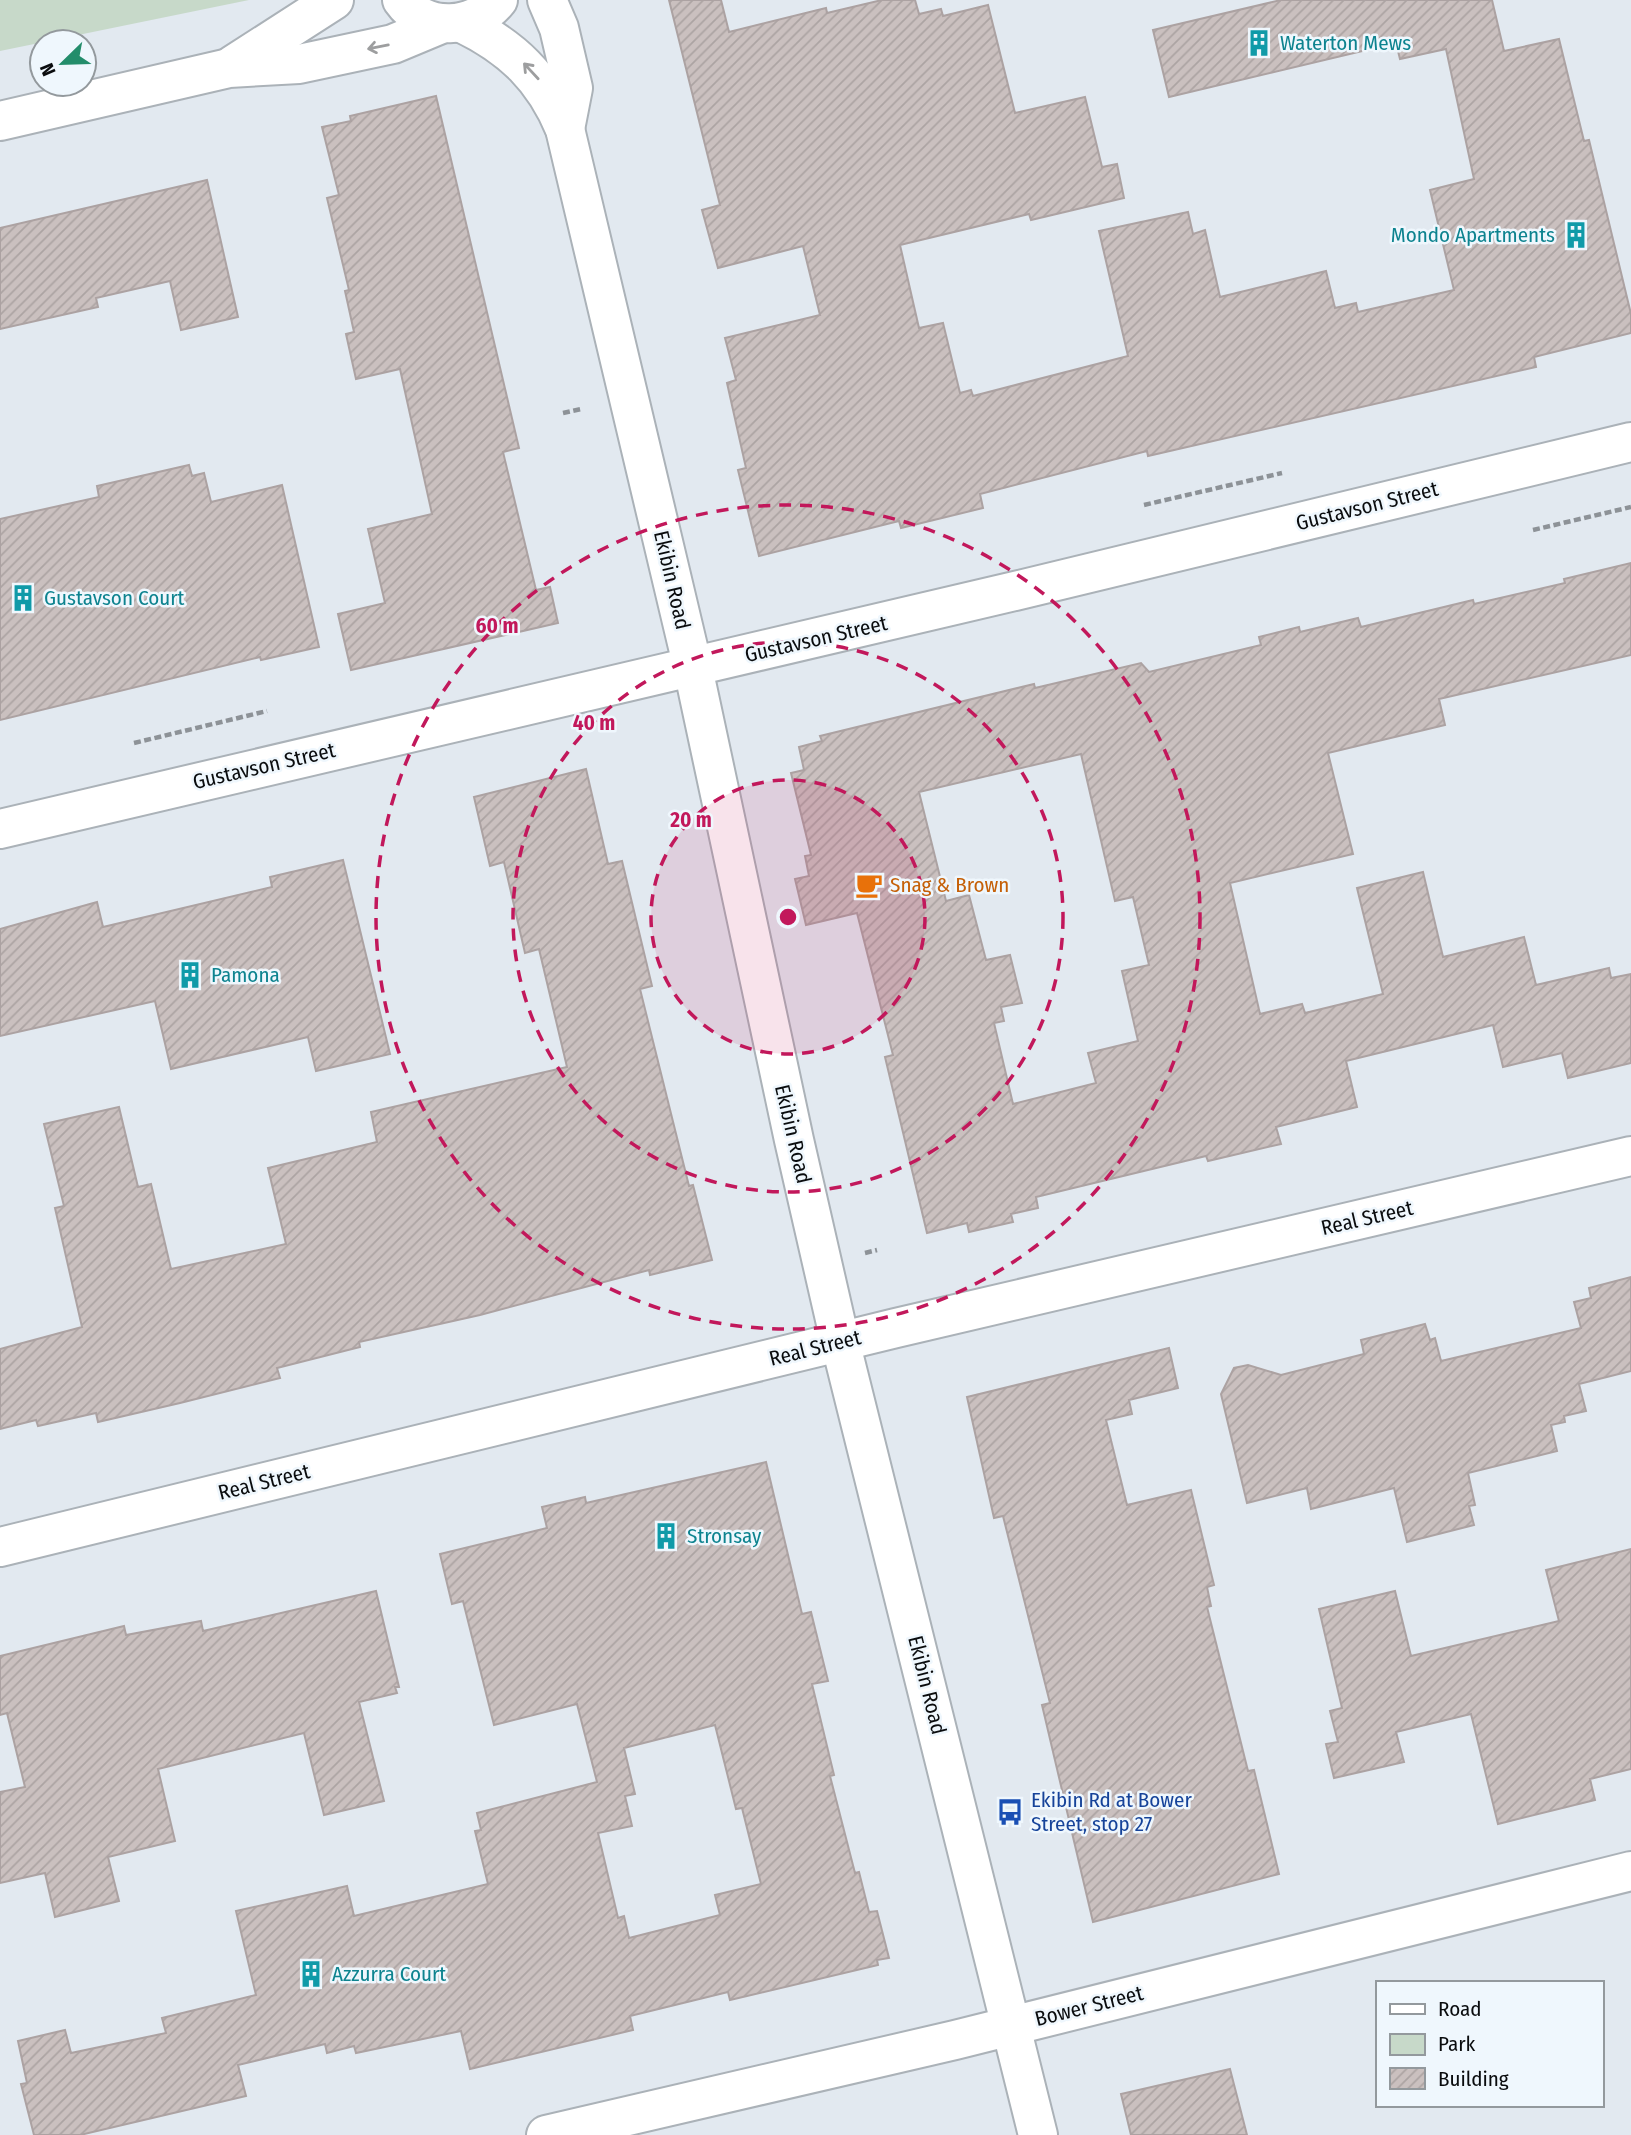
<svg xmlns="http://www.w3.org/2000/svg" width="1631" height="2135" font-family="'Fira Sans Condensed',sans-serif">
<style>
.green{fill:#c7d9c9}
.building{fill:url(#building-hatch);stroke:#aca2a2;stroke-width:2;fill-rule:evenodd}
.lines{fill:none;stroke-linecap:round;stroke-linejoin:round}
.minor-casing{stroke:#abb2b8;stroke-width:42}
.major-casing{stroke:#abb2b8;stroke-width:42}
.path{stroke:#8d9297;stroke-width:4.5;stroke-dasharray:7 3.5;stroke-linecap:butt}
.minor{stroke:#fff;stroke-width:38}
.major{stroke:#fff;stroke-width:38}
.oneway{stroke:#9d9e9f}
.ring{fill:none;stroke:#c2185b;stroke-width:3.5;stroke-dasharray:12 9}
.labels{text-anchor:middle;stroke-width:5;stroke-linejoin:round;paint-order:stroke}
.culture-label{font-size:21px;fill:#0d838f;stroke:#eff7fd;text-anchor:start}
.street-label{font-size:21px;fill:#0a0c0e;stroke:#eff7fd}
.food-label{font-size:21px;fill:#c56008;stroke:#eff7fd;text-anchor:start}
.transit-label{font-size:21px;fill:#164399;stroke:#eff7fd;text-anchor:start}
.centre{fill:#c2185b;stroke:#eff7fd;stroke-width:3.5}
.ring-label{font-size:21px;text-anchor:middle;font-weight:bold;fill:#c2185b;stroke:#eff7fd;stroke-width:5;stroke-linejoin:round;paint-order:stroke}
</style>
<defs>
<pattern id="building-hatch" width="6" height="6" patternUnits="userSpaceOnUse" patternTransform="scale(1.75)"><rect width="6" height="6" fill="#cac0bf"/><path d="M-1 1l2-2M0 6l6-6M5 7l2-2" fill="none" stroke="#aca4a3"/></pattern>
</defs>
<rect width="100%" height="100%" fill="#e2e9f0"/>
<path class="green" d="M0 0H249L0 51Z"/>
<g class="building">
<path d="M669 0H721L729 32 826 8 827 13 882 0H915L919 14 941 9 943 16 988 5 1015 113 1085 97 1102 167 1117 164 1124 198 1031 220 1029 214 900 245 919 328 943 323 960 393 971 390 973 396 1128 356 1099 231 1188 212 1193 234 1205 230 1220 297 1326 271 1335 308 1356 303 1358 312 1454 290 1430 190 1474 179 1446 49 1400 59 1396 43 1169 97 1153 30 1281 0H1492L1504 51 1559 39 1584 141 1589 140 1631 314V333L1534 357 1536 367 1148 456 1147 451 980 494 983 508 901 528 899 521 759 556 738 470 746 468 727 383 736 380 725 338 820 315 803 246 718 268 702 210 720 205Z"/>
<path d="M436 96 519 448 503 452 536 590 550 587 558 623 351 670 338 614 385 603 368 529 432 514 400 369 356 379 346 334 354 332 345 291 349 290 327 198 339 195 322 127 351 121 350 116Z"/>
<path d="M207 180 238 317 181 330 170 281 96 298 98 307 0 329V228Z"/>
<path d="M189 465 192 476 204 473 211 502 282 485 319 647 261 660 260 657 0 720V519L99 497 97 486Z"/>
<path d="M1631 563V655L1439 699 1445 725 1328 753 1353 854 1230 883 1260 1014 1302 1004 1305 1013 1383 994 1357 888 1423 872 1443 957 1524 937 1536 985 1609 968 1611 978 1631 974V1063L1568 1078 1562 1053 1503 1067 1493 1025 1346 1061 1357 1107 1276 1127 1281 1144 1208 1161 1206 1156 1036 1197 1038 1208 1011 1214 1013 1222 969 1232 967 1223 927 1233 885 1057 893 1055 857 913 806 925 795 879 809 876 805 856 811 855 791 773 804 770 799 747 822 741 820 736 1034 684 1035 688 1141 663 1149 672 1261 645 1259 637 1299 627 1300 632 1358 618 1361 627 1473 600 1474 604 1565 583 1564 579ZM1081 754 1115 901 1133 897 1149 965 1122 971 1138 1041 1088 1053 1096 1083 1013 1104 994 1023 1004 1021 1001 1007 1022 1003 1010 955 986 960 969 895 946 901 919 792Z"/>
<path d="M586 769 608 864 622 861 652 986 640 989 689 1186 693 1185 712 1260 650 1275 649 1270 480 1315 359 1342 360 1347 277 1368 280 1378 180 1403 98 1422 96 1413 38 1426 36 1420 0 1429V1349L82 1327 55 1208 64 1206 44 1124 119 1107 138 1187 151 1184 171 1269 286 1244 268 1168 377 1142 371 1112 567 1067 539 949 525 953 504 862 490 866 474 797Z"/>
<path d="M343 860 390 1054 316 1071 308 1037 171 1069 155 1001 0 1036V929L97 902 103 927 272 887 270 877Z"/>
<path d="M1631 1277V1371L1579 1384 1586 1411 1564 1416 1565 1422 1551 1425 1557 1451 1468 1473 1475 1505 1469 1506 1474 1525 1407 1542 1394 1488 1311 1509 1307 1488 1247 1503 1221 1394 1234 1368 1248 1365 1281 1375 1364 1354 1361 1340 1425 1324 1430 1340 1435 1338 1441 1361 1581 1328 1574 1302 1591 1298 1589 1288Z"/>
<path d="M1169 1348 1178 1388 1129 1400 1132 1414 1106 1420 1127 1505 1191 1490 1214 1585 1207 1587 1211 1606 1207 1607 1248 1771 1254 1770 1279 1874 1093 1922 1042 1705 1050 1703 1003 1516 994 1518 967 1397Z"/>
<path d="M766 1462 802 1614 811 1612 828 1681 812 1684 834 1775 830 1776 855 1873 859 1872 869 1912 877 1911 889 1958 877 1960 878 1965 730 2000 728 1992 630 2016 633 2030 470 2069 461 2031 356 2053 354 2046 327 2053 325 2044 238 2065 246 2096 80 2135H34L21 2084 27 2083 18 2041 65 2030 71 2053 166 2033 162 2018 256 1995 236 1911 347 1886 354 1916 488 1884 475 1831 481 1830 477 1813 597 1782 577 1704 494 1725 463 1601 452 1604 440 1554 547 1528 542 1507 585 1497 586 1503ZM715 1725 736 1809 742 1808 761 1884 715 1895 720 1915 629 1938 624 1916 618 1918 598 1833 632 1826 625 1796 635 1794 624 1748Z"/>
<path d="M1631 1549V1769L1590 1779 1595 1800 1498 1824 1471 1714 1396 1732 1404 1762 1334 1778 1326 1744 1338 1742 1330 1711 1342 1708 1319 1609 1395 1591 1411 1656 1559 1621 1546 1570Z"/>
<path d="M376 1591 399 1687H395L397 1693 359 1702 384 1801 324 1815 304 1733 158 1769 175 1841 108 1857 119 1901 55 1917 45 1873 0 1883V1792L25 1787 7 1713 0 1715V1656L124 1626 126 1635 201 1621 203 1631Z"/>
<path d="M1230 2069 1247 2135H1131L1121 2094Z"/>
</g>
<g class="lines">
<defs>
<g id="minor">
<path d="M547 0 559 28 573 88 565 129"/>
<path d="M462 23C512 47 544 78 565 129L693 668 794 1140 840 1341 1038 2135"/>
<path d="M0 829 1015 591 1631 442"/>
<path d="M0 1547 896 1328 1631 1156"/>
<path d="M546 2135 955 2040 1631 1871"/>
</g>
<g id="major">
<path d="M402 0C425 33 475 29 498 0"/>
<path d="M233 65 334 0"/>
<path d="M0 121 229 68 299 64 393 44 441 24"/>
</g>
</defs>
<use href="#minor" class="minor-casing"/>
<use href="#major" class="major-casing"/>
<g class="path">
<path d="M563 413 581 409"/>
<path d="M1144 505 1282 473"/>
<path d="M1533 530 1631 507"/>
<path d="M134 743 267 711"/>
<path d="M865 1253 877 1250"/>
</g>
<use href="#minor" class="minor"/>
<use href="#major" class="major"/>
</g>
<defs><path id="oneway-shaft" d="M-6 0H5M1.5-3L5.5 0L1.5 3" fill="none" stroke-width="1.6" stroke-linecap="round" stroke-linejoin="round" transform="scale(1.75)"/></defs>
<g class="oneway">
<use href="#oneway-shaft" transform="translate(378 47) rotate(169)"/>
<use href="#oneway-shaft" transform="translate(531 71) rotate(-133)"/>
</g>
<circle cx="788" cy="917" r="137" fill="#c2185b" fill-opacity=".12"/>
<g class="ring">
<circle cx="788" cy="917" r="137"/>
<circle cx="788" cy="917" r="275"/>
<circle cx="788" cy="917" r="412"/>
</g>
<defs>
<symbol id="building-bare" viewBox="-9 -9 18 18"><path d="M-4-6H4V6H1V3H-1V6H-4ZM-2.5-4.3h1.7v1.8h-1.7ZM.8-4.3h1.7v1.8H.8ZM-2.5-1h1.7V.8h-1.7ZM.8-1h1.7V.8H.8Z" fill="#0f9aa8" stroke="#eff7fd" stroke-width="2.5" paint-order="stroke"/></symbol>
<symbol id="cafe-bare" viewBox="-9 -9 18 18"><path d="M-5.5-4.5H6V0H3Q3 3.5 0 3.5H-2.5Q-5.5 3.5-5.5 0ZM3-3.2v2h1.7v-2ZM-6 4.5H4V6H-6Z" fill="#e8710a" stroke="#eff7fd" stroke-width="2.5" paint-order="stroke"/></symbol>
<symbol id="bus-bare" viewBox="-9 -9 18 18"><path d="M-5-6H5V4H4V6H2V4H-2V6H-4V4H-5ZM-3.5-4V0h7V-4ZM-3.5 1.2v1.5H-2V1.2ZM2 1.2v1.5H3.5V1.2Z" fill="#1a4fb4" stroke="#eff7fd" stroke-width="2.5" paint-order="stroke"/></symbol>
</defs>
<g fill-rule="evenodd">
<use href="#building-bare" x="1240" y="24" width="38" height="38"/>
<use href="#building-bare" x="1557" y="216" width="38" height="38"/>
<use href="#building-bare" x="4" y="579" width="38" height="38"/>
<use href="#cafe-bare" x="850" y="866" width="38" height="38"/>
<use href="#building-bare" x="171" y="956" width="38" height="38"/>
<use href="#building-bare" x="647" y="1517" width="38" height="38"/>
<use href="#bus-bare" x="991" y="1793" width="38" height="38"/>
<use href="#building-bare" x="292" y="1955" width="38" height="38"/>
</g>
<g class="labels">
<g class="culture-label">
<text x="1280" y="50">Waterton Mews</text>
<text x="1555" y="242" text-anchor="end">Mondo Apartments</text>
<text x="44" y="605">Gustavson Court</text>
<text x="211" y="982">Pamona</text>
<text x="687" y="1543">Stronsay</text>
<text x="332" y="1981">Azzurra Court</text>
</g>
<g class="street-label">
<text transform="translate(1367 506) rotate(-14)" y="7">Gustavson Street</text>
<text transform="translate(672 580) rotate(77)" y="7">Ekibin Road</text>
<text transform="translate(816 639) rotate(-13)" y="7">Gustavson Street</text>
<text transform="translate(264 766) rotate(-13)" y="7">Gustavson Street</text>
<text transform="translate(793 1134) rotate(77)" y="7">Ekibin Road</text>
<text transform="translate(1367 1218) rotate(-13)" y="7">Real Street</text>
<text transform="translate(815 1348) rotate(-14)" y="7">Real Street</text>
<text transform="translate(264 1482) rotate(-14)" y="7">Real Street</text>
<text transform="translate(927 1685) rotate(76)" y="7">Ekibin Road</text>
<text transform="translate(1089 2006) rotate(-14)" y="7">Bower Street</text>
</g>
<g class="food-label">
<text x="890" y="892">Snag &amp; Brown</text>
</g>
<g class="transit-label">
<text x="1031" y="1807">Ekibin Rd at Bower<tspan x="1031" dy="24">Street, stop 27</tspan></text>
</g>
</g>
<circle cx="788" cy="917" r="10" class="centre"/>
<g class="ring-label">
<text x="497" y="633">60 m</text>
<text x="594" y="730">40 m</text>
<text x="691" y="827">20 m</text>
</g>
<rect x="1376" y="1981" width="228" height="126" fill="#eff7fd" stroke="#93999d" stroke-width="2"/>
<rect x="1390" y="2004" width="35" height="10" fill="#ffffff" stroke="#93999d" stroke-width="2"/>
<text x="1438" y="2016" font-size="21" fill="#0a0c0e">Road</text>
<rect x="1390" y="2034" width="35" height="21" fill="#c7d9c9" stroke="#93999d" stroke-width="2"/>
<text x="1438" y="2051" font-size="21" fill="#0a0c0e">Park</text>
<rect x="1390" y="2068" width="35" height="21" fill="url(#building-hatch)" stroke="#93999d" stroke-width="2"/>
<text x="1438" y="2086" font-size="21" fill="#0a0c0e">Building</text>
<g transform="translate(63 63) rotate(247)"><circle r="33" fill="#eff7fd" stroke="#93999d" stroke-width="2"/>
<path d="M0-5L12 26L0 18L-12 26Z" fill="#238d6b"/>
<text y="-10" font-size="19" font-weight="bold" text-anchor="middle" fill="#0a0c0e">N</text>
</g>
</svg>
